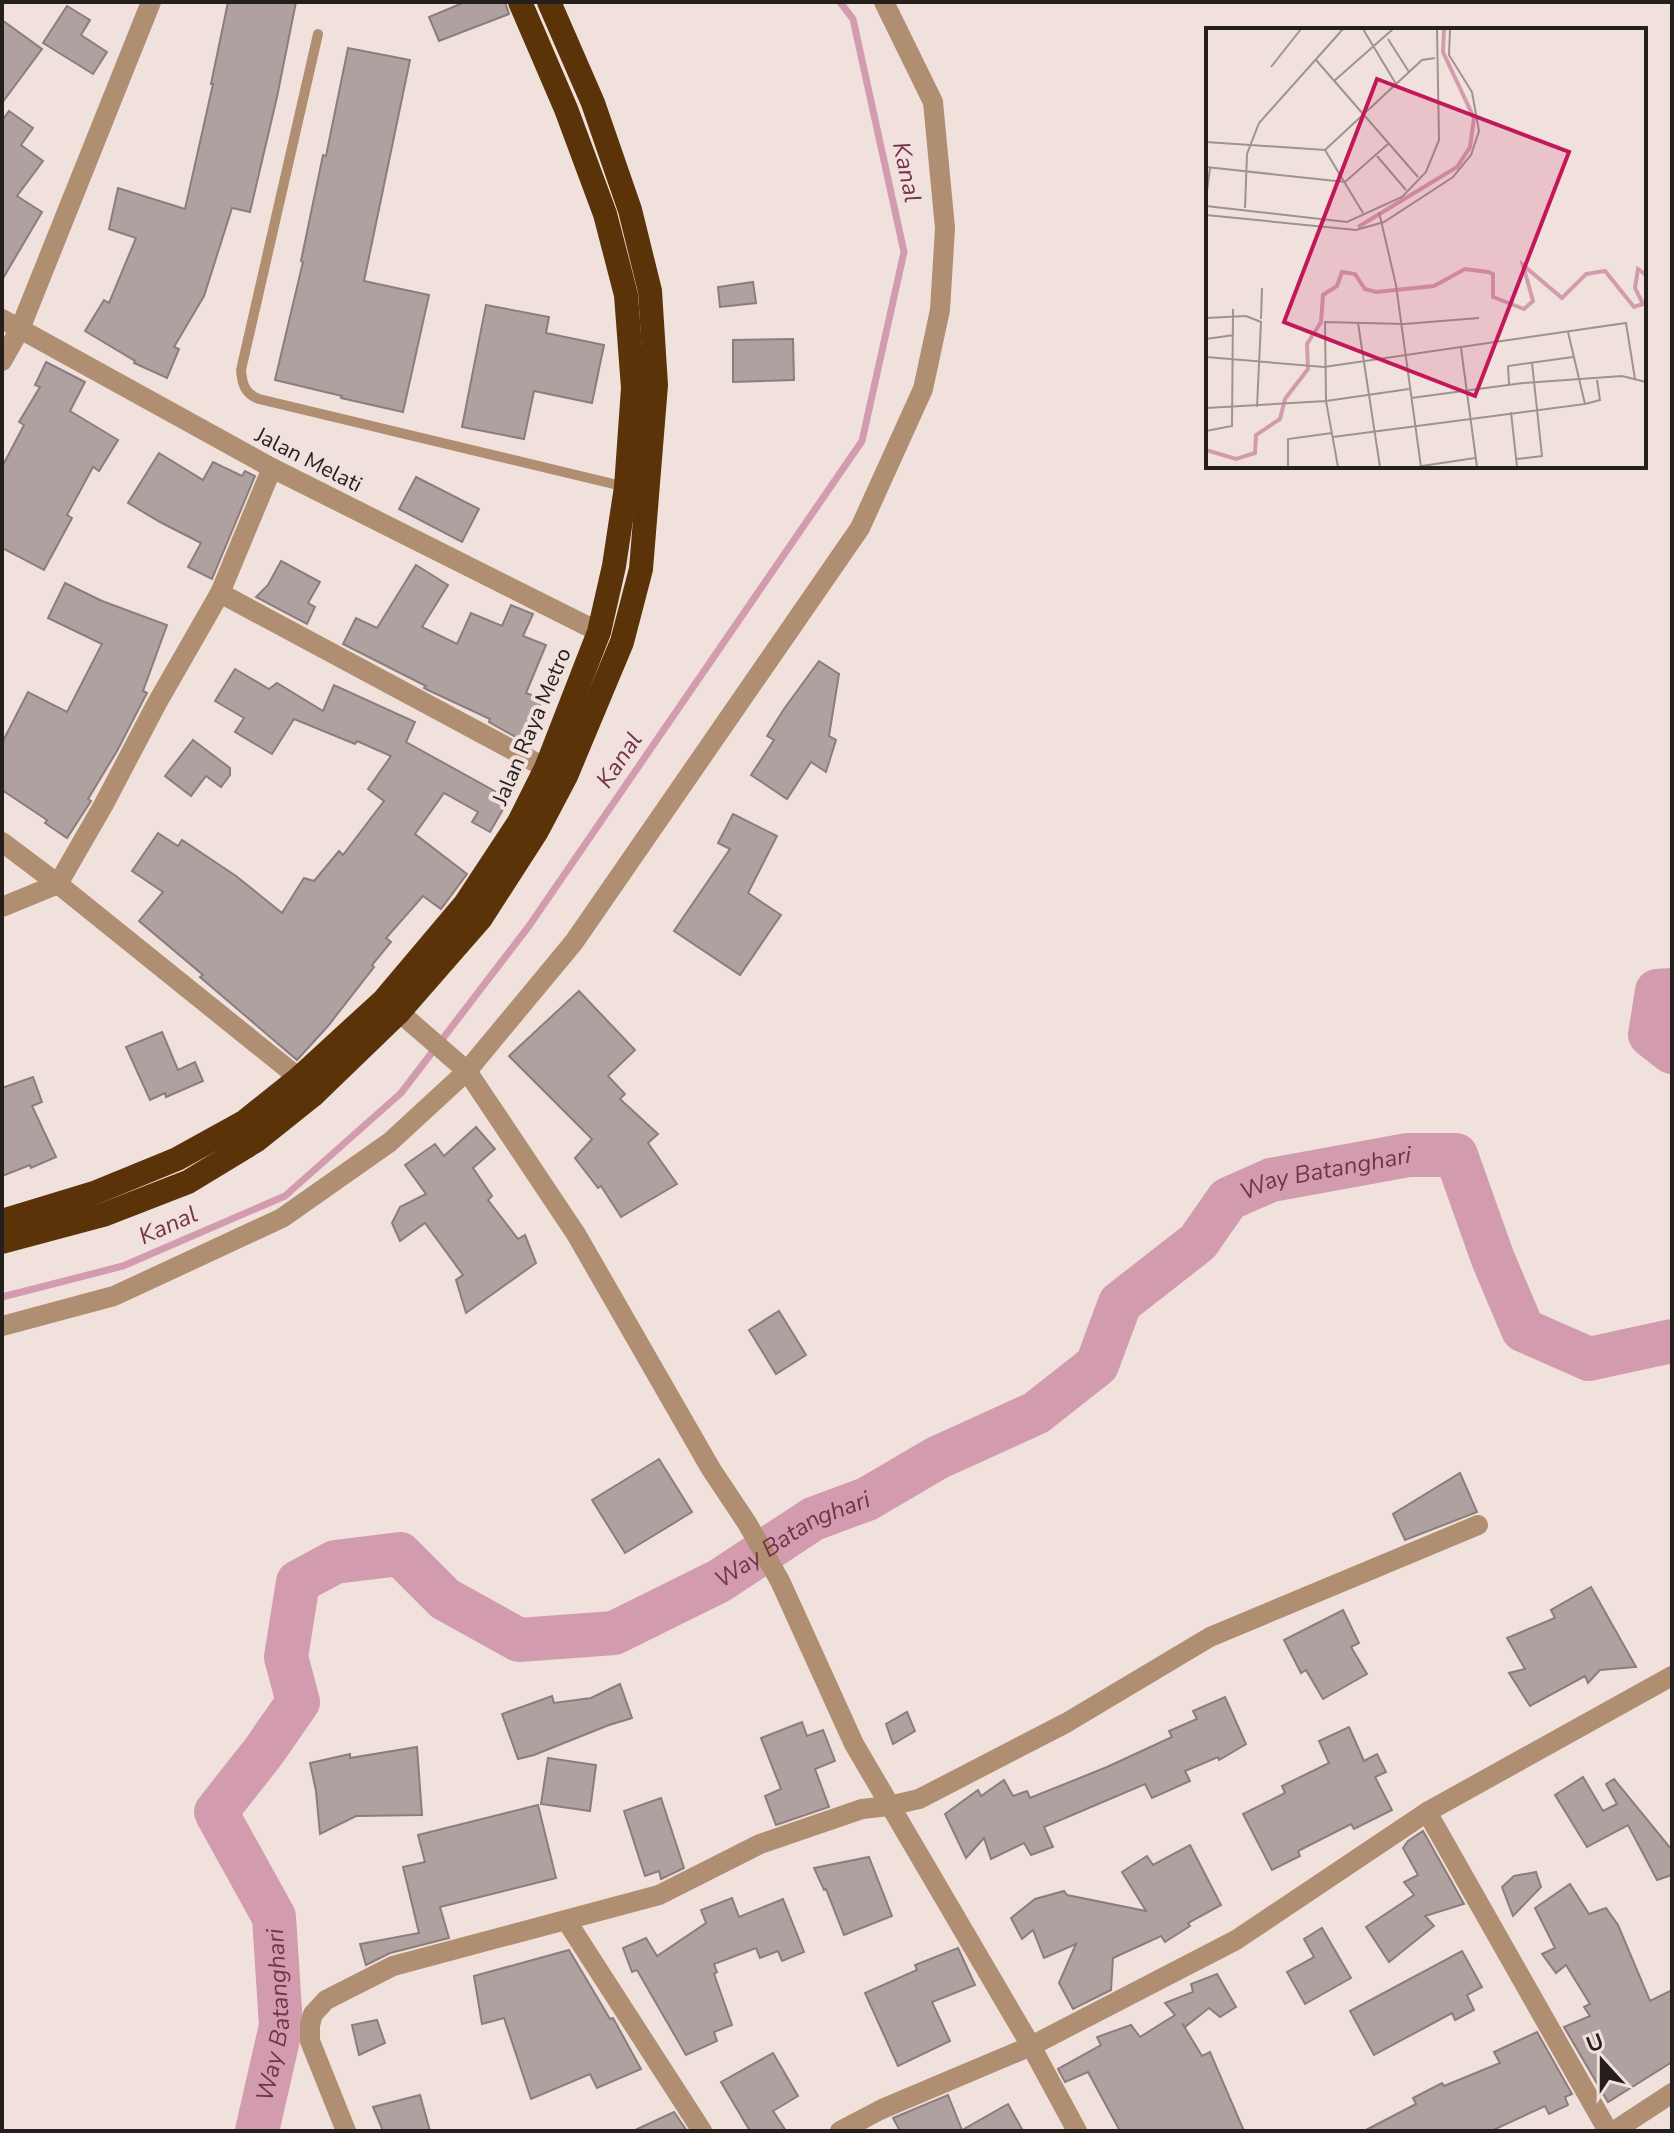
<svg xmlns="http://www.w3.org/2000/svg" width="1674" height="2133" font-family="'Nunito Sans',sans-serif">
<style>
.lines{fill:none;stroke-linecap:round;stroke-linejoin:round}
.stream{stroke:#d39cae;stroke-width:7}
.river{stroke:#d39cae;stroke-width:44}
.building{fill:#b0a1a1;stroke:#8b7d7c;stroke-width:2}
.lane{stroke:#af8e71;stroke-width:10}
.street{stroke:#af8e71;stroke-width:20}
.highway{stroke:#5a3408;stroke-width:24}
.labels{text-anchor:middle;stroke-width:8;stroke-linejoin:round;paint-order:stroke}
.street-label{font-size:22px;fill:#241f1d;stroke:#f0e1dc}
.water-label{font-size:24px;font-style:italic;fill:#75324c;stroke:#f0e1dc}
.inset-river{fill:none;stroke:#d39cae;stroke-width:4}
.inset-road{fill:none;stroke:#9e9390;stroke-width:2}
.view{fill:#c2185b;fill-opacity:0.15;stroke:#c2185b;stroke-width:4}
.inset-edge{fill:none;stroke:#241f1d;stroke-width:4}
</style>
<rect width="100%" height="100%" fill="#f0e1dc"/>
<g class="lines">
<path class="stream" d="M2 1297 123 1266 285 1196 401 1093 529 926 862 441 904 252 853 19 840 2"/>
<g class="river">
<path d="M1672 990 1657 991 1650 1035 1672 1052"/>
<path id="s1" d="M257 2131 281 2026 274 1917 216 1812 264 1751 298 1702 286 1657 298 1582 335 1562 400 1554 445 1599 519 1640 614 1633 719 1581 813 1519 867 1499 937 1458 1036 1413 1097 1365 1120 1303 1198 1242 1228 1199 1271 1180 1408 1155H1456L1493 1259 1523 1330 1589 1359 1672 1341"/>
</g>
</g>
<g class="building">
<path d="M228 2H296L277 97 250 212 232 208 204 296 174 347 179 349 167 378 134 363 135 361 85 331 104 300 109 303 136 238 109 229 118 188 185 209 213 84H211Z"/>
<path d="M465 2H505L509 14 439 41 429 17Z"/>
<path d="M67 6 90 20 81 35 107 52 93 74 43 43Z"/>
<path d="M2 20 42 49 2 103Z"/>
<path d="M348 48 410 60 364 281 429 295 403 412 341 398 342 396 275 380 303 262 301 261 323 155 326 156Z"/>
<path d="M9 111 33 128 21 145 43 161 17 196 42 212 2 280V121Z"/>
<path d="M753 282 756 303 720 307 718 287Z"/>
<path d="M486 305 549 317 546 333 604 345 592 403 534 391 524 439 462 427Z"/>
<path d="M793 339 794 380 733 382V340Z"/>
<path d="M46 362 85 382 70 411 118 440 99 471 93 467 67 515 72 518 44 570 2 548V467L24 425 19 422 40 387 35 385Z"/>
<path d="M159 453 203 480 213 462 242 476 245 471 255 476 212 579 188 567 201 543 160 522 128 503Z"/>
<path d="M416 477 479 509 462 542 399 509Z"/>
<path d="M281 561 320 582 308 603 315 607 307 624 256 597 268 585Z"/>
<path d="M416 565 448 585 422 627 457 644 471 613 502 626 511 605 533 614 523 636 546 645 526 693 542 699 534 723 537 724 528 744 489 722 490 719 428 690 424 688 426 686 343 644 356 618 377 628Z"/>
<path d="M65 583 102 601 167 625 143 691 147 693 117 751 88 799 91 801 67 838 45 823 47 820 2 790V743L28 692 67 712 102 644 48 618Z"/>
<path d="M819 661 839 674 829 736 836 740 826 772 811 762 787 799 751 775 774 740 767 736 784 709Z"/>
<path d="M235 669 269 689 277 683 323 711 334 685 415 722 406 742 509 799 490 832 472 822 478 812 444 793 415 834 467 874 441 909 423 896 386 938 391 942 372 965 374 967 328 1026 297 1060 200 977 203 975 139 921 163 892 132 871 158 833 178 846 182 840 236 876 282 913 304 878 314 881 339 851 343 855 384 801 368 789 391 756 357 741 355 744 294 719 272 754 235 732 244 718 215 701Z"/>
<path d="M193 740 230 768V775L221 787 206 776 191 796 165 776Z"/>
<path d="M733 814 777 836 748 893 781 915 740 975 674 931 730 849 718 843Z"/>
<path d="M579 991 635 1050 608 1076 625 1094 620 1099 658 1134 648 1143 677 1184 621 1217 601 1186 598 1188 575 1158 592 1139 509 1056Z"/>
<path d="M162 1032 178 1070 195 1062 203 1081 166 1097 165 1093 150 1100 126 1047Z"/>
<path d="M33 1077 42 1102 32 1106 56 1157 31 1168 30 1165 2 1176V1088Z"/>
<path d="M476 1127 495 1149 473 1168 492 1196 488 1200 518 1239 525 1235 536 1263 466 1313 456 1280 463 1275 425 1223 400 1241 392 1223 400 1207 426 1194 405 1165 435 1144 444 1156Z"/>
<path d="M779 1311 806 1355 776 1374 749 1330Z"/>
<path d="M659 1459 692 1512 625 1553 592 1500Z"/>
<path d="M1460 1473 1477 1512 1405 1540 1393 1514Z"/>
<path d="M1591 1587 1636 1667 1600 1670 1588 1683 1585 1676 1530 1706 1509 1673 1525 1669 1507 1638 1555 1618 1551 1610Z"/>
<path d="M1343 1610 1359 1643 1351 1647 1367 1674 1323 1699 1306 1670 1301 1673 1284 1640Z"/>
<path d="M620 1684 632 1718 609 1725 534 1755 518 1759 502 1714 552 1696 554 1703 591 1698Z"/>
<path d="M1225 1697 1246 1744 1219 1760 1218 1757 1185 1771 1190 1781 1152 1798 1145 1784 1044 1827 1053 1847 1031 1855 1024 1843 991 1859 984 1838 966 1858 945 1814 978 1790 981 1796 1004 1780 1013 1796 1027 1791 1030 1798 1107 1767 1172 1737 1169 1731 1197 1719 1193 1711Z"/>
<path d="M907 1712 915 1731 893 1744 886 1724Z"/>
<path d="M802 1722 807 1736 823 1730 835 1761 815 1769 829 1807 776 1825 765 1796 781 1789 761 1738Z"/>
<path d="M1349 1727 1364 1761 1377 1754 1386 1772 1375 1777 1392 1810 1354 1829 1351 1824 1298 1851 1300 1856 1272 1870 1243 1814 1285 1793 1282 1786 1329 1763 1319 1741Z"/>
<path d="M417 1747 422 1815 356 1816 320 1834 316 1791 310 1763 350 1754V1758Z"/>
<path d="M548 1758 596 1765 590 1811 541 1804Z"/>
<path d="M1583 1777 1603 1811 1617 1804 1606 1784 1614 1779 1672 1850V1875L1657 1880 1628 1825 1587 1847 1555 1795Z"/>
<path d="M661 1798 684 1868 661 1879 659 1871 645 1876 624 1811Z"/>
<path d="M538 1805 556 1878 440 1907 449 1938 390 1953 366 1965 360 1944 419 1933 403 1867 425 1862 418 1835Z"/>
<path d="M1423 1831 1464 1904 1425 1916 1434 1926 1389 1962 1366 1927 1414 1895 1404 1882 1418 1875 1403 1848 1408 1841Z"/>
<path d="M1190 1845 1221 1905 1188 1923 1190 1926 1165 1942 1161 1936 1113 1958 1111 1990 1073 2009 1059 1983 1076 1944 1044 1958 1033 1930 1022 1939 1011 1918 1035 1899 1064 1891 1067 1895 1146 1911 1122 1872 1147 1856 1153 1865Z"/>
<path d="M869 1857 892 1916 844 1935 826 1889 824 1890 814 1868Z"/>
<path d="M1536 1872 1541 1887 1513 1916 1502 1887 1514 1876Z"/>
<path d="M1570 1884 1589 1914 1606 1908 1618 1925 1650 2001 1672 1990V2062L1608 2102 1564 2027 1590 2016 1584 2007 1590 2004 1566 1965 1556 1973 1542 1954 1555 1948 1535 1908Z"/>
<path d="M732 1898 739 1917 783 1899 804 1952 782 1961 778 1951 760 1958 756 1948 714 1964 717 1972 714 1974 732 2025 714 2032 717 2041 686 2055 637 1970 632 1972 623 1948 646 1938 657 1956 706 1923 701 1910Z"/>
<path d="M1322 1928 1351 1978 1305 2004 1287 1972 1314 1957 1304 1939Z"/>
<path d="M958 1948 975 1985 932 2002 950 2041 898 2066 865 1993 917 1970 915 1965Z"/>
<path d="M569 1950 610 2019 613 2018 641 2069 597 2088 590 2074 531 2099 504 2018 482 2024 474 1976Z"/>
<path d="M1462 1951 1482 1987 1467 1995 1474 2010 1455 2020 1452 2013 1374 2055 1350 2011Z"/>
<path d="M1217 1974 1236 2007 1220 2017 1209 2008 1185 2027 1182 2023 1202 2056 1210 2052 1244 2131H1120L1088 2072 1065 2082 1058 2069 1101 2045 1097 2037 1131 2025 1140 2037 1175 2015 1165 2003 1193 1992 1191 1984Z"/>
<path d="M377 2020 385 2043 359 2055 352 2025Z"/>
<path d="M1537 2032 1572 2094 1565 2097 1568 2105 1549 2114 1545 2106 1491 2131H1364L1416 2104 1413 2098 1442 2083 1444 2086 1500 2063 1494 2052Z"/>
<path d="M773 2053 798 2096 773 2111 786 2131H750L721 2082Z"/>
<path d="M420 2095 430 2131H383L373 2107Z"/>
<path d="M948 2095 962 2130 1008 2104 1023 2131H900L893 2118Z"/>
<path d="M674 2112 687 2131H633Z"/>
</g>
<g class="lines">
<path class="lane" d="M318 34 241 370C242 384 245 394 259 399L626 487"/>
<g class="street">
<path d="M2 319 272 468 599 632"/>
<path d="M2 361 20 329 151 2"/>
<path d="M220 593 546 768"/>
<path d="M2 842 58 884 299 1078"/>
<path d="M2 907 58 884 104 804 157 703 220 593 272 468"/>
<path d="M399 1012 467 1071 576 1234 711 1469 747 1523 780 1581 854 1744 1031 2046 1077 2131"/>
<path d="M2 1326 114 1296 282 1218 390 1142 467 1071 574 942 860 528 923 389 940 310 945 228 933 102 884 2"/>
<path d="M1427 1812 1608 2131"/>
<path d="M566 1920 702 2131"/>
<path d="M346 2131 310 2041V2025L313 2014 326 2000 393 1966 659 1895 760 1844 862 1809 889 1806 919 1799 1066 1723 1210 1637 1478 1525"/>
<path d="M840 2131 882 2109 1031 2046 1236 1940 1427 1812 1672 1676"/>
<path d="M1614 2131 1672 2093"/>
</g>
<g class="highway">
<path d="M2 1221 94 1193 177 1159 244 1122 299 1078 384 1000 465 904 519 822 546 768 599 632 614 566 626 487 633 388 626 295 605 214 566 109 520 2"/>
<path d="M2 1242 103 1215 188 1182 257 1140 312 1096 399 1012 481 918 537 831 566 776 622 642 641 569 656 385 650 291 630 210 593 103 549 2"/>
</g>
</g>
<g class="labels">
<g class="street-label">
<text transform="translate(309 459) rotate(27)" y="8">Jalan Melati</text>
<text transform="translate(531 726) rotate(-67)" y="8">Jalan Raya Metro</text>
</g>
<g class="water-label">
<text transform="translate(907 172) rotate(78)" y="8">Kanal</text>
<text transform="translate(619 760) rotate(-56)" y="8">Kanal</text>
<text dy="8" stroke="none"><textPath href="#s1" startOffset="1822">Way Batanghari</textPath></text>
<text transform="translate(168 1225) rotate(-24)" y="8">Kanal</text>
<text dy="8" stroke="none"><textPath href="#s1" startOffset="1150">Way Batanghari</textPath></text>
<text dy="8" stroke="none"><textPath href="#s1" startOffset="118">Way Batanghari</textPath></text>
</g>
</g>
<g transform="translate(1206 28)">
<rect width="440" height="440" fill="#f0e1dc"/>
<path class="inset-river" d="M152 199 251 139 264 119 268 90 237 24 238 1M0 422 30 431 49 425 50 407 74 391 79 371 102 341 101 316 115 294 117 267 131 258 136 244 149 246 159 261 170 264 228 258 259 241 282 244 287 246V269L318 281 327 273 317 237 356 270 380 246 399 243 428 279 437 276 429 260 432 241 440 247"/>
<path class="inset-road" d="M157 1 190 56M182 11 203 44M110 32 212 149M65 39 95 1M128 53 187 1M0 114 119 122 216 32 229 30M119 122 157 185M171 128 200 162M0 139 139 154 182 116M0 171 4 140M0 178 141 194 196 169 220 144 233 112 231 1M39 180 41 126 53 95 137 1M173 184 190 257 215 439M0 187 150 202 178 194 247 149 265 127 273 103 266 64 243 27 244 1M0 290 40 288 55 294 51 379M55 291 56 260M152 295 174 439M0 311 28 307M255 320 271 439M0 329 118 339 420 295 429 351M303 356 302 338 367 329M205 370 317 355 416 348 440 354M379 376 394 372 391 352M0 380 120 373 203 361M0 380 1 330M305 384 311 439M0 403 26 398 27 281M127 409 379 376 362 304M311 431 336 428 326 335M216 438 269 430M82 439V411L126 405M132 439 120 373 119 294 198 296 273 290"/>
<path class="view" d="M171 51 363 124 269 368 78 294Z"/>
<rect width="440" height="440" class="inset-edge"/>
</g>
<rect width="1674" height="2133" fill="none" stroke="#241f1d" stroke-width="8"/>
<g transform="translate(1602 2061) rotate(339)" stroke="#f0e1dc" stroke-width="6" paint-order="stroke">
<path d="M0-6L14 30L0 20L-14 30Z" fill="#241f1d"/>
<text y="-12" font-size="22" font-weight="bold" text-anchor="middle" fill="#241f1d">U</text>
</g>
</svg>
